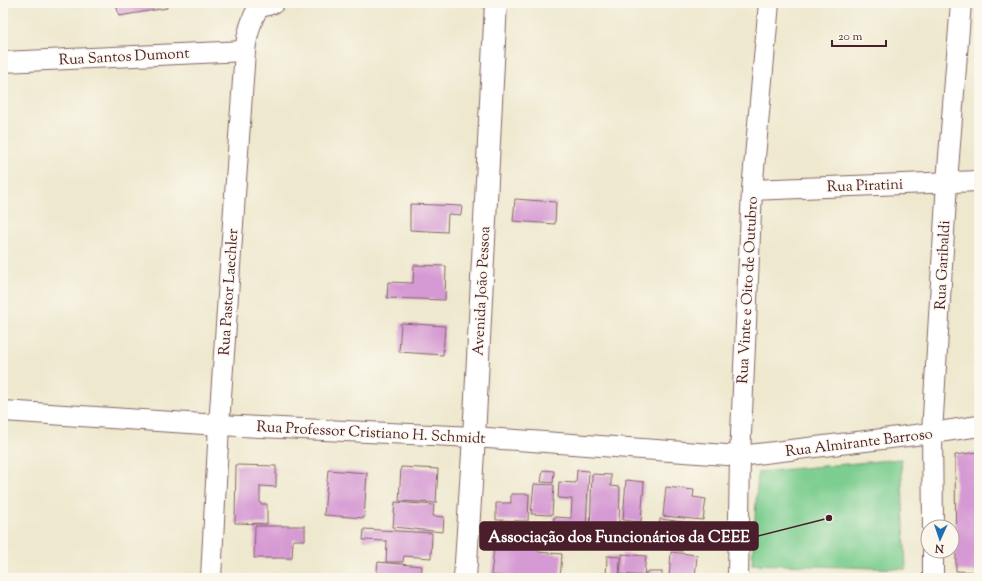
<svg xmlns="http://www.w3.org/2000/svg" width="982" height="581" font-family="'Sorts Mill Goudy',serif">
<style>
.garden{fill:#7bcd8f;stroke:#62765d}
.building{fill:#d599d3}
.lines{fill:none;stroke-linecap:round;stroke-linejoin:round}
.minor-casing{stroke:#836564;stroke-width:22}
.tertiary-casing{stroke:#836564;stroke-width:24}
.minor{stroke:#fff;stroke-width:20}
.tertiary{stroke:#fff;stroke-width:22}
.labels{text-anchor:middle;stroke-width:3;stroke-linejoin:round;paint-order:stroke}
.street-label{font-size:15px;fill:#4a1f2b;stroke:#fbf7ec}
.leader{fill:none;stroke:#4a1f2b;stroke-width:1.5}
.callout-dot{fill:#4a1f2b;stroke:#fbf7ec;stroke-width:1.5}
.callout{fill:#4a1f2b;stroke:#4a1f2b;stroke-width:1.5}
.callout-label{font-size:16px;text-anchor:middle;font-weight:bold;fill:#fff}
</style>
<rect width="100%" height="100%" fill="#fbf7ec"/>
<filter id="ink" filterUnits="userSpaceOnUse"><feTurbulence type="fractalNoise" baseFrequency=".025" numOctaves="2"/><feDisplacementMap in="SourceGraphic" scale="8" xChannelSelector="R" yChannelSelector="G"/><feConvolveMatrix kernelMatrix="1 2 1 2 8 2 1 2 1" color-interpolation-filters="sRGB"/></filter>
<filter id="wash" filterUnits="userSpaceOnUse"><feTurbulence type="fractalNoise" baseFrequency=".012" numOctaves="4" result="noise"/><feDisplacementMap in="SourceGraphic" scale="16" xChannelSelector="R" yChannelSelector="G"/><feGaussianBlur stdDeviation="0.9" result="paint"/><feColorMatrix in="noise" values="0 0 0 0 0 0 0 0 0 0 0 0 0 0 0 0 0 1.4 0 .05"/><feComposite in="paint" operator="in"/></filter>
<g filter="url(#wash)">
<rect width="100%" height="100%" fill="#eee8ce"/>
<path class="garden" d="M901 459 906 569 752 564 758 472Z"/>
<g id="blocks">
<g class="building">
<path d="M116 3H166L167 8 119 16Z"/>
<path d="M515 199 556 202 555 224 513 221Z"/>
<path d="M410 204 462 206 461 215 448 214 447 232 410 230Z"/>
<path d="M414 265 446 266 445 300 387 298 388 282 413 283Z"/>
<path d="M401 323 445 326 443 355 399 352Z"/>
<path d="M979 452V572L956 571 955 455Z"/>
<path d="M236 465 276 466V487L260 486V504H267V524L235 523Z"/>
<path d="M401 467 438 469 436 503 399 501Z"/>
<path d="M328 470 367 473 364 518 324 515Z"/>
<path d="M543 470 554 471 553 483 541 482Z"/>
<path d="M577 470 589 471 586 527 553 525 554 517 571 518 572 499 558 498 559 482 576 483Z"/>
<path d="M592 474 611 475V486L620 487 619 528 590 527Z"/>
<path d="M626 480 644 482 641 522 623 520Z"/>
<path d="M534 484 554 485 552 515 531 514Z"/>
<path d="M666 487 694 490 693 497 706 499 703 520 663 516Z"/>
<path d="M511 494H529L528 521 496 520V503H511Z"/>
<path d="M395 502 434 505 433 516 444 517 443 532 393 527Z"/>
<path d="M660 519 698 524 696 542 684 540 682 551 657 548Z"/>
<path d="M255 526H305V540H293L292 558H254Z"/>
<path d="M364 529 432 533 431 558 404 556 403 562H386L387 541 363 540Z"/>
<path d="M496 530 540 535 538 552 562 554 560 578H520L491 575Z"/>
<path d="M671 552 697 555 695 578H669Z"/>
<path d="M622 554 646 556 644 576 620 574Z"/>
<path d="M607 556 620 557 619 578 606 577Z"/>
<path d="M378 562 422 566 421 578H376Z"/>
<rect x="646" y="572" width="16" height="6"/>
</g>
</g>
</g>
<g filter="url(#ink)">
<use href="#blocks" fill-opacity="0" stroke="#836564" stroke-width="1"/>
<g class="lines">
<defs>
<g id="minor">
<path d="M3 62 245 51"/>
<path d="M752 190 979 181"/>
<path d="M3 411 219 425 474 437 740 456 932 433 979 426"/>
<path d="M933 527 932 433 947 182 961 3"/>
<path d="M933 551V578"/>
<path d="M211 578 219 425 245 51C247 35 250 22 258 8L274 3"/>
<path d="M738 578 740 456 752 190 769 3"/>
</g>
<path id="tertiary" d="M465 578 474 437 496 3"/>
</defs>
<use href="#minor" class="minor-casing"/>
<use href="#tertiary" class="tertiary-casing"/>
<use href="#minor" class="minor"/>
<use href="#tertiary" class="tertiary"/>
</g>
</g>
<g class="labels">
<g class="street-label">
<text transform="translate(124 56) rotate(-3)" y="5">Rua Santos Dumont</text>
<text transform="translate(865 185) rotate(-2)" y="5">Rua Piratini</text>
<text transform="translate(942 265) rotate(-87)" y="5">Rua Garibaldi</text>
<text transform="translate(747 290) rotate(-87)" y="5">Rua Vinte e Oito de Outubro</text>
<text transform="translate(481 291) rotate(-87)" y="5">Avenida João Pessoa</text>
<text transform="translate(228 292) rotate(-86)" y="5">Rua Pastor Laechler</text>
<text transform="translate(371 432) rotate(3)" y="5">Rua Professor Cristiano H. Schmidt</text>
<text transform="translate(859 442) rotate(-7)" y="5">Rua Almirante Barroso</text>
</g>
</g>
<path class="leader" d="M829 518L758 536"/>
<circle class="callout-dot" cx="829" cy="518" r="4"/>
<rect class="callout" x="480" y="522" width="278" height="28" rx="4"/>
<g class="callout-label">
<text x="619" y="542">Associação dos Funcionários da CEEE</text>
</g>
<rect width="982" height="581" fill="none" stroke="#fbf7ec" stroke-width="16"/>
<g transform="translate(940 539) rotate(183)"><circle r="19" fill="#fbf7ec" stroke="#b4a19f"/>
<path d="M0-3L7 15L0 10L-7 15Z" fill="#1f6fb2"/>
<text y="-6" font-size="11" font-weight="bold" text-anchor="middle" fill="#4a1f2b">N</text>
</g>
<path d="M832 40v6h54v-6" fill="none" stroke="#4a1f2b" stroke-width="2"/>
<text x="838" y="40" font-size="12" fill="#4a1f2b" stroke="#fbf7ec" stroke-width="3" paint-order="stroke">20 m</text>
</svg>
